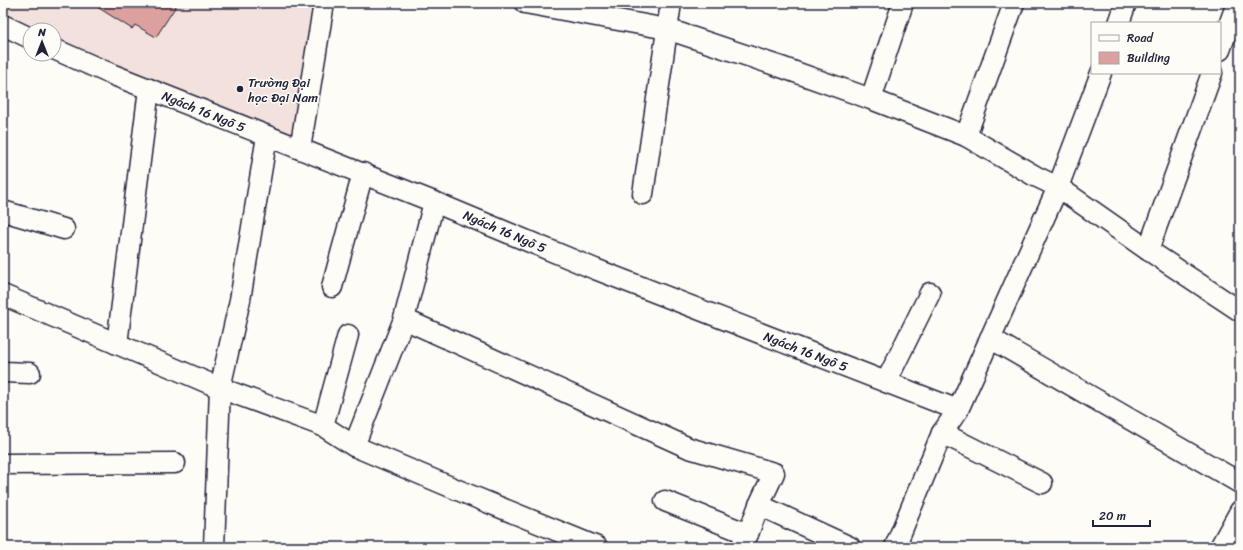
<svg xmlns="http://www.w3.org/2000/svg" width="1243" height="550" font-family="Sriracha,sans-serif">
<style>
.built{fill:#f3e1dd}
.building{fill:#dca19f;stroke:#22223b}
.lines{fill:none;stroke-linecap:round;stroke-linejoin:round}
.minor-casing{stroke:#22223b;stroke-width:23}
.minor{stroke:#fdfcf7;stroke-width:20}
.poi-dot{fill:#22223b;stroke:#fdfcf7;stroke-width:1.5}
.labels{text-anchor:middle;stroke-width:3;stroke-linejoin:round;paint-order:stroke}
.poi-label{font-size:13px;fill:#22223b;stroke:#fdfcf7;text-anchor:start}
.street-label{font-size:13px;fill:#22223b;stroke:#fdfcf7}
</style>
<rect width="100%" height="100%" fill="#fdfcf7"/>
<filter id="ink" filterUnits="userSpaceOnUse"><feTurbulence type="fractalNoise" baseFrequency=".025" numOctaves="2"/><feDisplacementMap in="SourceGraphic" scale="8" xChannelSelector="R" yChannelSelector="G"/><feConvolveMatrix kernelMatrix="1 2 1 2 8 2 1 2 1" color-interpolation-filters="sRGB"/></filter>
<g filter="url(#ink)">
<path class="built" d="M3 3H319L297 138 54 40V30H30L3 20Z"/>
<path class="building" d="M91 3H178L156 37 135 25 132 29Z"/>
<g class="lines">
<defs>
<g id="minor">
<path d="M525 3 667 29 781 67 871 99 966 136 1035 176 1058 187 1148 250 1240 311"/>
<path d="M1119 23 1126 3"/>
<path d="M3 25 30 38"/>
<path d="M54 49 111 74 434 202 595 269 958 410"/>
<path d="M1220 50 1237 3"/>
<path d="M871 99 903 3"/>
<path d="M966 136 1014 3"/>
<path d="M300 149 324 3"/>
<path d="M643 194 671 3"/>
<path d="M434 202 404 319 689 448 774 473 759 505"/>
<path d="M3 211 64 229"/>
<path d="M1148 250 1212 73"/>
<path d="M332 287 363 173"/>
<path d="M3 295 220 388 323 426 354 446 472 496 597 547"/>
<path d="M990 338 1240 483"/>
<path d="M117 344 149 89"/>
<path d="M3 372 30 373"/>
<path d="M886 382 930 293"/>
<path d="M323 426 348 335"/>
<path d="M942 433 1042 483"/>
<path d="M354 446 404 319"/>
<path d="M3 464 175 463"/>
<path d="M665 501 748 534"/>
<path d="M214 547 220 388 240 300 267 136"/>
<path d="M741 547 748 534 759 505 850 547"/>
<path d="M895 547 942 433 958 410 1058 187 1101 73"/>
<path d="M1220 547 1240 511"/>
</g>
</defs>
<use href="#minor" class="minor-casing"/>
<use href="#minor" class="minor"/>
</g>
</g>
<circle class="poi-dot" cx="240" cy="89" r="4"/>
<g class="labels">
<g class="poi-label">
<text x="248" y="87">Trường Đại<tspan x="248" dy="15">học Đại Nam</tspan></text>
</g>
<g class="street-label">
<text transform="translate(204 111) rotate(22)" y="5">Ngách 16 Ngõ 5</text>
<text transform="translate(505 231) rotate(23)" y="5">Ngách 16 Ngõ 5</text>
<text transform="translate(806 351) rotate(21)" y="5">Ngách 16 Ngõ 5</text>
</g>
</g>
<rect width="1243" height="550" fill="none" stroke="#fdfcf7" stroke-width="16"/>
<rect x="8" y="8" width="1227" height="534" fill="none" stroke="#22223b" stroke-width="1.5" filter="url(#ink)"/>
<rect x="1091" y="22" width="130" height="52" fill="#fdfcf7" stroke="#a5a5ac"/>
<rect x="1099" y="35" width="20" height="6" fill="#fdfcf7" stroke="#a5a5ac"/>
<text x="1127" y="42" font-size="12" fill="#22223b">Road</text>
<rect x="1099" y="52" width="20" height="12" fill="#dca19f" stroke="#a5a5ac"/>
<text x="1127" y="62" font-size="12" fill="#22223b">Building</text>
<g transform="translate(42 42)"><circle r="19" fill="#fdfcf7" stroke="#a5a5ac"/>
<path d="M0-3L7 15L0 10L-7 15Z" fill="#22223b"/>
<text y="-6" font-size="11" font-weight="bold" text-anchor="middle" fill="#22223b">N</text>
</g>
<path d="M1093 520v6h57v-6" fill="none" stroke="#22223b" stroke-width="2"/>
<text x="1099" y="520" font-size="12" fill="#22223b" stroke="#fdfcf7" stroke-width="3" paint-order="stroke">20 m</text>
</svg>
